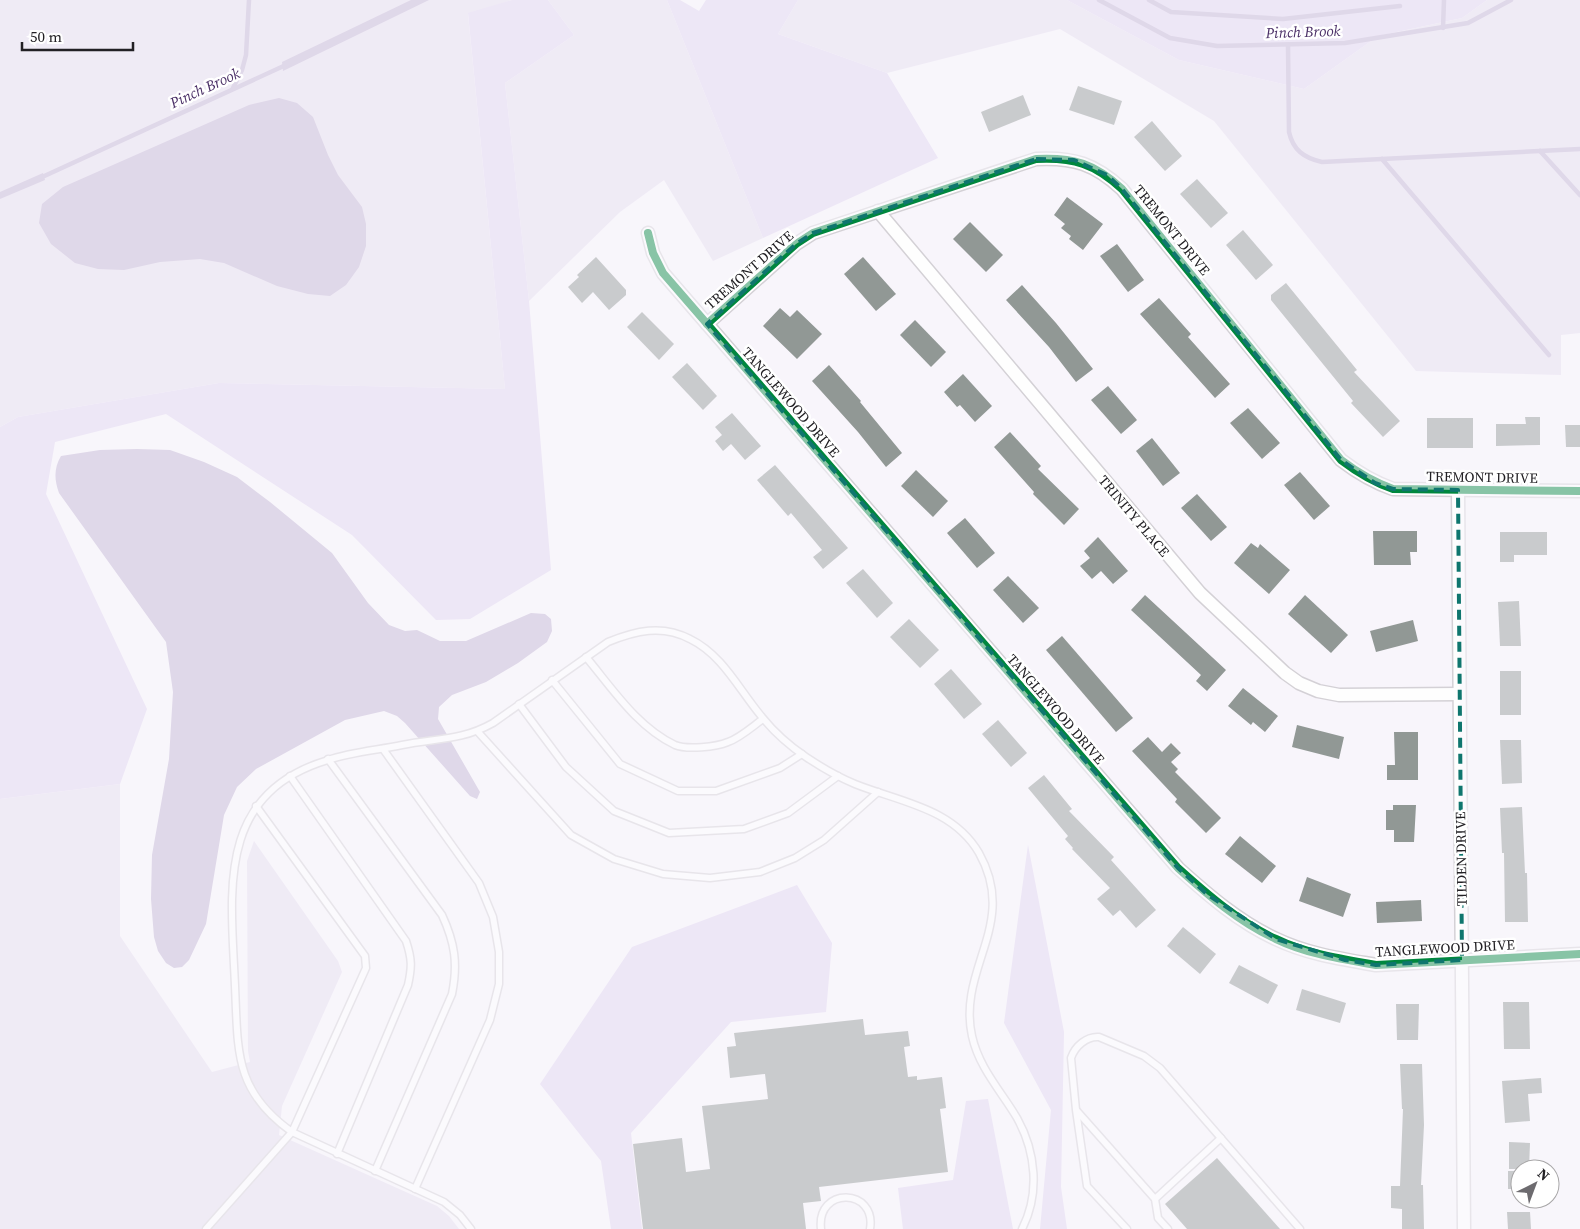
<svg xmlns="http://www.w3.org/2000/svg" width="1580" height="1229" font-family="'Source Serif 4',serif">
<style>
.green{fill:#e5ddee}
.forest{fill:#e0d4ef}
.water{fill:#c1b3d2}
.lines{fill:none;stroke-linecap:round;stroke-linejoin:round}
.stream{stroke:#c1b3d2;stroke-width:4.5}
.building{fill:#919895}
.lane-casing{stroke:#d4d1d6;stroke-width:9}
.street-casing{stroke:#d4d1d6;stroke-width:15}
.lane{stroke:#fefefe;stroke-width:6}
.street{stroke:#fefefe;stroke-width:12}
.cycleway-casing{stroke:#fff;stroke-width:11}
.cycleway{stroke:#00873e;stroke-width:8}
.marked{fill:none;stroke:#0f766e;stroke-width:4;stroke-dasharray:10 6;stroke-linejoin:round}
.labels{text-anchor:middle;stroke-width:5;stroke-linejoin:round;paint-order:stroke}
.street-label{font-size:14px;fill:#222024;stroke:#fff}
.water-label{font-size:15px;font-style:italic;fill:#4b3067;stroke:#fff}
</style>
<rect width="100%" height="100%" fill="#f8f5fb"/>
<g class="green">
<path d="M0 0H512L468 14 505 389 219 383 18 417 0 427Z"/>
<path d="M548 0H667L763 238 713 261 664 180 620 212 529 301 505 83 574 35Z"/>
<path d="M798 0H1067L1179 60 1304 89 1378 36 1462 18 1487 0H1580V333L1561 335V375L1416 371 1214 121 1060 29 887 73 778 34Z"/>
<path d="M120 784V936L212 1072 250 1062 248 1051 247 861 254 841 338 961 342 972 282 1106 279 1135 437 1206 449 1216 459 1229H0V799Z"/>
</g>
<g class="forest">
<path d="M512 0H548L574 35 505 83 529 301 551 570 470 619 436 620 352 535 166 414 55 442 46 494 147 709 120 784 0 799V427L18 417 219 383 505 389 468 13Z"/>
<path d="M667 0H680L699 11 706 0H798L778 34 887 73 938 158 763 238Z"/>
<path d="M1067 0H1487L1462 18 1378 36 1304 89 1179 60Z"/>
<path d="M1028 845 1064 1032 1061 1187 1067 1229H1040L1051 1110 1004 1023Z"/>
<path d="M797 885 832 943 826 1012 731 1022 631 1133 642 1229H611L601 1161 540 1084 632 947Z"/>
<path d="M988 1099 1013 1229H903L898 1188 953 1180 966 1101Z"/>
</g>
<g class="water">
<path d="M411 0H429L283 71 282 62Z"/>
<path d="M279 98 297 103 313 117 328 155 338 175 362 207 366 224V246L359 267 346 285 330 296 308 294 277 286 224 263 200 259 160 262 124 270 98 269 75 263 51 244 39 223 42 204 63 187 249 105Z"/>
<path d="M43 173 45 180 0 199V192Z"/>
<path d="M137 449 170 450 204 462 237 477 270 502 332 553 368 603 389 625 405 631 417 630 440 641H466L531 613 545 614 551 619 552 631 547 642 518 663 486 682 452 695 439 707 438 719 480 792 477 799 470 796 405 723 397 716 384 711 345 720 256 769 237 787 224 815 206 924 189 960 182 967 174 968 166 963 158 951 154 937 151 899 152 855 169 759 173 692 166 642 59 493C54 479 54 468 61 456L100 450Z"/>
</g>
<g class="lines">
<g class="stream">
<path d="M1099 0 1170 38 1217 46 1345 43 1468 23 1511 0"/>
<path d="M1149 0 1171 12 1283 19 1400 6"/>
<path d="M1443 28 1444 0"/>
<path d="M1288 45 1289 132C1293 150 1304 158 1322 162L1580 149"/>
<path d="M233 88 242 70 246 55 249 0"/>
<path d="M1540 151 1580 195"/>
<path d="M1382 159 1549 355"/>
<path d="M40 178 288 64"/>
</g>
</g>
<g class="building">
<path d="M1078 86 1122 101 1114 125 1069 110Z"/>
<path d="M1023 95 1031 115 989 132 981 112Z"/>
<path d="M1152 121 1182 156 1165 171 1134 137Z"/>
<path d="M1197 179 1228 213 1211 228 1180 194Z"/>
<path d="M1067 197 1103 224 1083 250 1069 239 1071 236 1061 228 1065 224 1054 215Z"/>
<path d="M970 222 1003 255 986 272 953 239Z"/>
<path d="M1243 230 1273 265 1256 280 1226 245Z"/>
<path d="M1117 244 1144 280 1128 292 1100 256Z"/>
<path d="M596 257 626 290V295L609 310 593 292 582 303 568 287 579 277 577 275Z"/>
<path d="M863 257 896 294 876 311 844 274Z"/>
<path d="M1286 283 1357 370 1354 372 1400 421 1383 437 1351 403 1353 401 1271 300V295Z"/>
<path d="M1022 285 1056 323 1093 369 1076 382 1049 347 1006 300Z"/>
<path d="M1159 298 1191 334 1188 337 1230 384 1215 398 1140 314Z"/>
<path d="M780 308 790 317 797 310 822 334 797 359 763 326Z"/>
<path d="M642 312 674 344 659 360 627 327Z"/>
<path d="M915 320 946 352 931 367 900 335Z"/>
<path d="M687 363 717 396 703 410 672 377Z"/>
<path d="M829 365 861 401 860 402 902 453 886 467 858 432 812 381Z"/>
<path d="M963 374 992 406 975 422 960 405 957 407 944 392Z"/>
<path d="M1108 386 1137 420 1121 434 1091 400Z"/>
<path d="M1248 408 1280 443 1262 459 1230 423Z"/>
<path d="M732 413 761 446 745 460 731 444 723 451 715 441 722 435 715 427Z"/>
<path d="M1525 417H1540V445L1496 446V424H1526Z"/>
<rect x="1427" y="418" width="46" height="30"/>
<path d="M1565 425H1580V447H1566Z"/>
<path d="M1010 432 1041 466 1038 469 1079 509 1064 525 1033 494 1034 492 994 447Z"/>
<path d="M1152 438 1180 473 1163 486 1136 451Z"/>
<path d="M775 465 848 548 823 569 813 557 822 550 791 513 788 516 757 480Z"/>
<path d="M916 470 948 501 933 517 901 486Z"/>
<path d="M1300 472 1330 506 1314 520 1284 485Z"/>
<path d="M1197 494 1227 527 1211 541 1181 508Z"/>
<path d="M965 518 995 553 977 568 947 533Z"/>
<path d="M1373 531H1417V552H1410L1411 565H1374Z"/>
<path d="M1500 532H1547V555H1514V562H1500Z"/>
<path d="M1098 537 1128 571 1113 584 1101 571 1092 579 1080 566 1090 558 1084 551Z"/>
<path d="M1251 543 1258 548 1260 544 1290 570 1269 594 1234 563Z"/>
<path d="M863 569 893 603 877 618 846 583Z"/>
<path d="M1008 576 1039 608 1023 623 993 590Z"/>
<path d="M1145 595 1226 670 1207 691 1196 681 1201 675 1131 610Z"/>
<path d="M1305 595 1348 635 1331 653 1288 614Z"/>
<path d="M1519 601 1521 646H1500L1498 602Z"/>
<path d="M909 619 939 650 920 668 890 637Z"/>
<path d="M1413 620 1418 641 1376 652 1370 631Z"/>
<path d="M1062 636 1133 718 1116 732 1046 650Z"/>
<path d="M951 669 982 704 964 719 934 684Z"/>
<rect x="1500" y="671" width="21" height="44"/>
<path d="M1243 688 1278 716 1265 732 1253 722 1251 725 1228 706Z"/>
<path d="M998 720 1027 753 1011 767 982 734Z"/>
<path d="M1297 725 1344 737 1339 759 1292 747Z"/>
<path d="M1394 732H1418V780H1387V765H1395Z"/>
<path d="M1148 737 1162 752 1171 743 1181 753 1171 762 1178 769 1175 772 1221 818 1206 833 1175 802 1177 799 1132 751Z"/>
<path d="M1500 740H1521L1522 783 1502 784Z"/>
<path d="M1044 775 1072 809 1069 811 1114 857 1111 860 1156 910 1136 928 1120 910 1113 916 1097 899 1110 888 1072 849 1073 848 1065 839 1068 836 1028 788Z"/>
<path d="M1393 805H1416L1414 842H1394V830H1386V810H1393Z"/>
<path d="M1522 807 1525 873H1527L1528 922H1505L1504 853H1502L1500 808Z"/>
<path d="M1240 836 1276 866 1262 883 1225 854Z"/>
<path d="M1307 877 1351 894 1343 917 1299 901Z"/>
<path d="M1421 900 1422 921 1377 923 1376 902Z"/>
<path d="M1183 927 1216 954 1200 974 1167 946Z"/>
<path d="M1239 965 1278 985 1268 1004 1229 983Z"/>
<path d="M1302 989 1346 1003 1340 1023 1296 1010Z"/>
<path d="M1503 1002H1529L1530 1049H1504Z"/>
<path d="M1396 1004H1419L1418 1040H1397Z"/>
<path d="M863 1019 865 1035 908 1031 910 1046 904 1047 908 1077 917 1076V1080L942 1077 946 1108 940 1109 948 1172 819 1187 821 1201 803 1203 806 1229H643L633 1144 682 1138 686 1172 710 1169 702 1106 768 1099 765 1074 730 1078 727 1047 736 1046 734 1033Z"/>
<path d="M1400 1064H1422L1424 1125 1421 1185H1423L1424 1229H1402V1209L1391 1208V1186H1400L1403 1109H1402Z"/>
<path d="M1541 1078 1542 1093 1528 1094 1530 1121 1505 1123 1502 1081Z"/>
<path d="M1509 1142 1530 1143 1529 1169H1509Z"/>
<path d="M1217 1158 1280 1229H1187L1165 1204Z"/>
<rect x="1508" y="1171" width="12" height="18"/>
<path d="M1507 1212H1530L1531 1229H1508Z"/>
</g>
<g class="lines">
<defs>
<g id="lane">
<path d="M586 657C612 688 637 727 675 745 687 750 716 747 728 742 740 738 753 726 763 719"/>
<path d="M552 680 620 764 678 791H716L780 768 802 754"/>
<path d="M519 704 566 767 614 811 669 833 744 829 788 813 838 776"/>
<path d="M478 732 571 835 614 859 663 874 710 878 760 872 795 858 824 840 878 792"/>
<path d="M383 749 479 883 493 917 499 952V984L490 1020 415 1189"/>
<path d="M328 759 442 915C455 943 458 964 452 994L375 1171"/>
<path d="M290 776 406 941C412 959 412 967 408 985L337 1154"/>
<path d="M1077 1111 1155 1199 1158 1218 1168 1229"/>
<path d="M1155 1199 1221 1138"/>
<path d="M206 1229 292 1132 366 968 365 956 256 806"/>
<path d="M471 1229 460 1215 444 1202 292 1132C234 1091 238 1051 235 986 231 892 215 794 328 760 351 752 378 750 402 745 436 738 461 741 493 723L608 642C635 631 662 624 690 639 723 655 739 690 762 717 774 732 790 746 806 757 821 767 838 777 855 784 900 802 953 808 979 853 1019 924 957 968 972 1036 979 1068 1001 1091 1017 1118 1036 1152 1040 1194 1022 1229"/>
<path d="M821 1229C816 1186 877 1188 870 1229"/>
<path d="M1127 1229 1087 1186 1076 1110 1071 1058C1075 1046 1087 1036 1099 1037L1144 1056 1160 1068 1300 1229"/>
</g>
<g id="street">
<path d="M878 211 1200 593 1285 673 1299 683 1318 691 1339 695 1459 694"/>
<path d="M648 233 653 253 663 273 1178 868C1208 895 1239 922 1276 939 1307 954 1342 959 1376 965L1580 954"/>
<path d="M707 324 796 244 813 233 1036 159C1074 157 1095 164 1122 189L1341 460C1358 473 1373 482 1393 489L1580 491"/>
<path d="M1458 490 1464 1229"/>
</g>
</defs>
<use href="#lane" class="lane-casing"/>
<use href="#street" class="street-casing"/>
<use href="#lane" class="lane"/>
<use href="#street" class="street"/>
<defs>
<g id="cycleway">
<path d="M648 233 653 253 663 273 1178 868C1208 895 1239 922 1276 939 1307 954 1342 959 1376 965L1580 954"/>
<path d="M707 324 796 244 813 233 1036 159C1074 157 1095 164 1122 189L1341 460C1358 473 1373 482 1393 489L1580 491"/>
</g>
</defs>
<use href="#cycleway" class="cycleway-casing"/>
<use href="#cycleway" class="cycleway"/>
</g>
<path d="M0 0H1580V1229H0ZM1036 159 1074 160 1107 175 1122 189 1341 460 1375 483 1393 489 1458 490 1462 960 1376 965 1345 960 1276 939 1208 895 1178 868 707 324 796 244 813 233Z" fill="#f8f5fb" fill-opacity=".55" fill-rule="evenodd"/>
<path class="marked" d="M1036 159 1074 160 1107 175 1122 189 1341 460 1375 483 1393 489 1458 490 1462 960 1376 965 1345 960 1276 939 1208 895 1178 868 707 324 796 244 813 233Z"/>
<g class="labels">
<g class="street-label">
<text transform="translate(1172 230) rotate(51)" y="5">TREMONT DRIVE</text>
<text transform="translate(749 270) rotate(-41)" y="5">TREMONT DRIVE</text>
<text transform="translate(791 402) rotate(49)" y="5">TANGLEWOOD DRIVE</text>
<text transform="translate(1482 477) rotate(1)" y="5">TREMONT DRIVE</text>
<text transform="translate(1134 516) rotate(50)" y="5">TRINITY PLACE</text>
<text transform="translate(1056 709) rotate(49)" y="5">TANGLEWOOD DRIVE</text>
<text transform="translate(1461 859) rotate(-91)" y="5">TILDEN DRIVE</text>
<text transform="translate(1445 948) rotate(-3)" y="5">TANGLEWOOD DRIVE</text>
</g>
<g class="water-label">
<text transform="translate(1303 32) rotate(-2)" y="5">Pinch Brook</text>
<text transform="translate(205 88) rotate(-25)" y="5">Pinch Brook</text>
</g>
</g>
<g transform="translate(1535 1184) rotate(42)"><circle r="24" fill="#ffffff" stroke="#a7a6a7"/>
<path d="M0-4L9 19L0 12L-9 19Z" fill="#6d6b6f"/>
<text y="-8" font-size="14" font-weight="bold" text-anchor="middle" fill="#222024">N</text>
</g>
<path d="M22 42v8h111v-8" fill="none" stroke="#222024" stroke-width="2.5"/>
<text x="30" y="42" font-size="15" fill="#222024" stroke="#ffffff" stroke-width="4" paint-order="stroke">50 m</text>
</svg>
